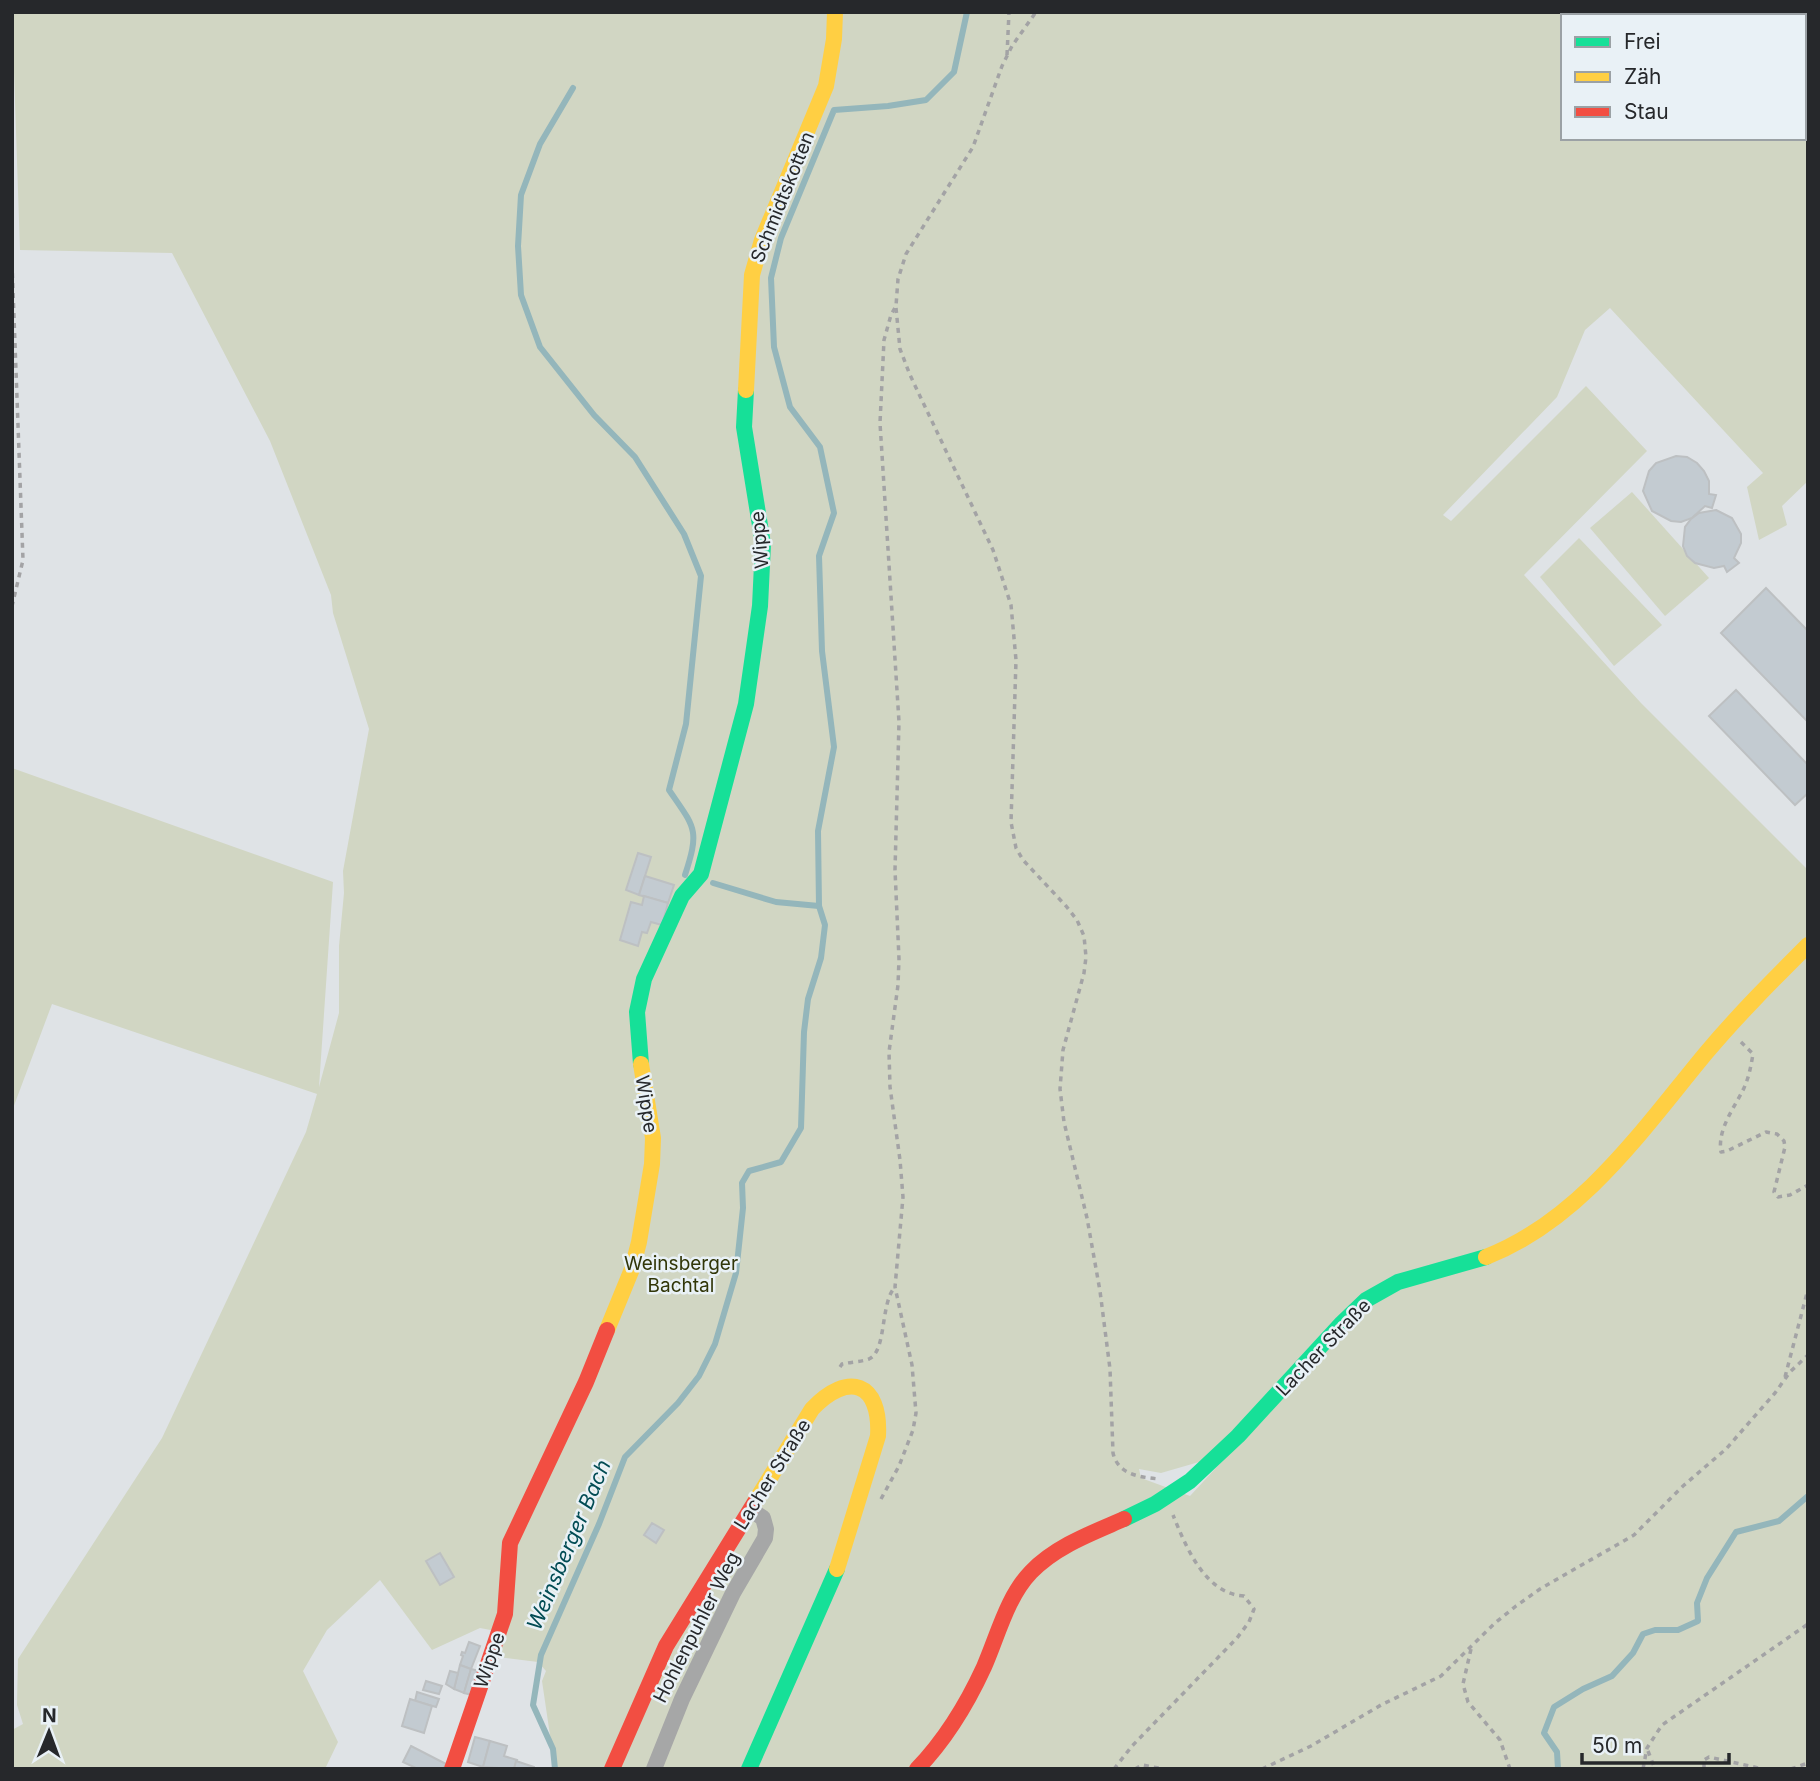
<svg xmlns="http://www.w3.org/2000/svg" width="1820" height="1781" font-family="Inter,sans-serif">
<style>
.green{fill:#d1d6c3;fill-rule:evenodd}
.lines{fill:none;stroke-linecap:round;stroke-linejoin:round}
.stream{stroke:#94b6bb;stroke-width:6}
.building{fill:#c3cbd1;stroke:#bdc0c2;stroke-width:2}
.path{stroke:#a3a3a5;stroke-width:3.5;stroke-dasharray:5 5;stroke-linecap:butt}
.street{stroke:#a6a7a7;stroke-width:16}
.fast{stroke:#16e098;stroke-width:16}
.slow{stroke:#ffcf43;stroke-width:16}
.jam{stroke:#f24e42;stroke-width:16}
.labels{text-anchor:middle;stroke-width:5;stroke-linejoin:round;paint-order:stroke}
.street-label{font-size:19px;fill:#26282b;stroke:#e9f1f6}
.park-label{font-size:19px;fill:#313608;stroke:#e9f1f6}
.water-label{font-size:21px;font-style:italic;fill:#014b53;stroke:#e9f1f6}
</style>
<rect width="100%" height="100%" fill="#dfe3e6"/>
<g class="green">
<path d="M12 12H1808V481L1782 506 1787 525 1759 540 1747 487 1763 473 1610 308 1585 330 1557 397 1443 515 1451 521 1586 386 1647 451 1524 575 1641 703 1808 870V1769H555L542 1681 546 1671 538 1662 498 1657 506 1633 480 1628 432 1650 380 1580 327 1630 303 1671 338 1742 325 1769H12V1730L23 1724 17 1705 18 1659 162 1438 306 1132 317 1094 52 1004 12 1111V768L333 882 319 1087 339 1013V946L344 893 343 871 369 729 333 613 331 595 270 441 172 253 20 250ZM1563 16H1804V138H1563ZM1300 1377 1190 1496 1141 1478 1139 1469 1161 1473 1199 1462Z"/>
<path d="M1632 492 1709 578 1665 616 1590 528Z"/>
<path d="M1579 538 1662 625 1614 666 1540 577Z"/>
</g>
<g class="lines">
<g class="stream">
<path d="M573 88 540 144 521 195 518 246 521 295 540 347 594 415 635 457 684 534 701 576 686 724 669 790C695 828 700 829 685 875"/>
<path d="M713 883 776 902 819 906"/>
<path d="M555 1769 553 1749 533 1705 541 1655 599 1524 625 1457 678 1403 699 1376 715 1344 736 1273 743 1208 742 1183 749 1171 781 1162 801 1128 804 1032 808 999 821 958 825 925 819 906 818 831 834 747 822 651 819 556 834 513 820 447 790 407 774 347 771 278 781 238 834 110 888 106 926 100 954 72 967 12"/>
<path d="M1558 1769 1557 1752 1544 1733 1554 1707 1583 1689 1612 1676 1633 1653 1643 1634 1655 1630H1678L1698 1621 1697 1603 1707 1578 1736 1532 1779 1521 1808 1496"/>
</g>
</g>
<g class="building">
<path d="M1676 456 1687 457 1697 463 1704 471 1709 481V494L1716 495 1712 508 1705 506 1692 518 1681 522 1671 521 1652 511 1643 491 1649 471 1656 463Z"/>
<path d="M1716 510 1732 518 1741 534V543L1734 558 1739 563 1727 572 1724 566 1714 568 1695 563 1687 556 1683 546 1685 527 1691 519 1699 513Z"/>
<path d="M1766 588 1808 631V722L1721 633Z"/>
<path d="M1736 690 1808 765V793L1795 805 1709 716Z"/>
<path d="M638 853 651 857 639 895 626 890Z"/>
<path d="M645 876 674 885 668 903 639 895Z"/>
<path d="M644 896 668 903 662 925 651 922 647 933 642 932 638 946 620 940 631 902 642 905Z"/>
<path d="M652 1523 664 1530 656 1543 644 1535Z"/>
<path d="M440 1553 454 1577 440 1585 426 1561Z"/>
<path d="M469 1642 480 1646 471 1669 460 1665 463 1656 461 1655 462 1652 465 1653Z"/>
<path d="M460 1665 471 1669 464 1693 454 1689Z"/>
<path d="M471 1669 479 1671 472 1695 464 1693Z"/>
<path d="M450 1671 458 1673 454 1689 446 1684Z"/>
<path d="M426 1681 442 1686 439 1694 423 1690Z"/>
<path d="M417 1692 439 1699 436 1707 415 1701Z"/>
<path d="M410 1699 432 1706 424 1733 402 1726Z"/>
<path d="M475 1737 490 1741 483 1767 468 1762Z"/>
<path d="M490 1741 507 1746 504 1756 517 1760 514 1769 483 1767Z"/>
<path d="M411 1746 446 1764 443 1769H418L403 1762Z"/>
<path d="M516 1761 534 1767V1769H514Z"/>
</g>
<g class="lines">
<g class="path">
<path d="M1007 55 1009 12"/>
<path d="M12 263 23 560 12 606"/>
<path d="M896 308 900 349 910 375 993 550 1011 605 1016 660 1011 822 1016 848 1023 860 1066 906 1077 920 1084 936 1086 957 1084 973 1063 1050 1060 1089 1064 1122 1087 1218 1100 1291 1110 1369 1113 1453C1118 1475 1140 1477 1159 1479"/>
<path d="M1741 1042 1753 1054C1751 1066 1749 1077 1744 1088 1735 1107 1717 1129 1721 1152L1727 1151 1766 1132 1777 1134 1784 1141 1785 1147 1774 1192 1778 1197 1790 1195 1808 1185"/>
<path d="M840 1367 842 1364C850 1362 861 1362 869 1359 887 1351 880 1303 895 1287"/>
<path d="M1785 1377 1808 1289"/>
<path d="M881 1499 899 1466 913 1430 916 1413 912 1365 895 1287 903 1197 900 1160 890 1087 889 1052 898 985 899 959 895 870 899 722 880 423 884 340 891 315 896 306 898 279 906 254 973 147 1002 66 1012 46 1036 12"/>
<path d="M1471 1649 1463 1684 1468 1702 1500 1740 1510 1769"/>
<path d="M1648 1751 1655 1769"/>
<path d="M1114 1769 1132 1746 1237 1638 1249 1622 1254 1609 1244 1596C1205 1594 1186 1547 1173 1515"/>
<path d="M1135 1769 1142 1765 1164 1769"/>
<path d="M1262 1769 1311 1746 1381 1705 1441 1676 1495 1623 1516 1606 1540 1589 1634 1535 1683 1486 1726 1449 1775 1393 1790 1372 1808 1355"/>
<path d="M1643 1769 1647 1748 1662 1725 1808 1624"/>
<path d="M1704 1769V1760L1709 1757 1763 1769"/>
<path d="M1791 1769 1808 1763"/>
</g>
<path class="street" d="M654 1769 682 1699 733 1593 765 1538 766 1529 763 1518 751 1510"/>
<g class="fast">
<path d="M641 1064 637 1012 644 979 682 896 701 874 746 704 760 606 763 544 744 427 746 390"/>
<path d="M1124 1519 1155 1504 1190 1481 1238 1436 1342 1323 1366 1300 1398 1282 1486 1257"/>
<path d="M749 1769 837 1569"/>
</g>
<g class="slow">
<path d="M746 390 752 275 762 240 826 86 834 39 835 12"/>
<path d="M1486 1257C1581 1220 1643 1129 1706 1053 1738 1015 1773 980 1808 945"/>
<path d="M607 1330 632 1269 639 1242 652 1164 653 1138 641 1064"/>
<path d="M755 1502 812 1409C848 1371 881 1382 878 1436L837 1569"/>
</g>
<g class="jam">
<path d="M452 1769 505 1614 510 1543 586 1382 607 1330"/>
<path d="M612 1769 666 1646 755 1502"/>
<path d="M917 1769C946 1739 967 1704 984 1667 998 1635 1007 1597 1031 1572 1056 1546 1092 1533 1124 1519"/>
</g>
</g>
<g class="labels">
<g class="street-label">
<text transform="translate(782 197) rotate(-68)" y="7">Schmidtskotten</text>
<text transform="translate(759 540) rotate(-95)" y="7">Wippe</text>
<text transform="translate(647 1104) rotate(81)" y="7">Wippe</text>
<text transform="translate(1323 1347) rotate(-46)" y="7">Lacher Straße</text>
<text transform="translate(772 1474) rotate(-58)" y="7">Lacher Straße</text>
<text transform="translate(696 1627) rotate(-63)" y="7">Hohlenpuhler Weg</text>
<text transform="translate(489 1660) rotate(-71)" y="7">Wippe</text>
</g>
<g class="park-label">
<text x="681" y="1270">Weinsberger<tspan x="681" dy="22">Bachtal</tspan></text>
</g>
<g class="water-label">
<text transform="translate(569 1545) rotate(-67)" y="7">Weinsberger Bach</text>
</g>
</g>
<rect width="1820" height="1781" fill="none" stroke="#26282b" stroke-width="28"/>
<rect x="1561" y="14" width="245" height="126" fill="#e9f1f6" stroke="#9ba1a5" stroke-width="2"/>
<rect x="1575" y="37" width="35" height="10" fill="#16e098" stroke="#9ba1a5" stroke-width="2"/>
<text x="1624" y="49" font-size="21" fill="#26282b">Frei</text>
<rect x="1575" y="72" width="35" height="10" fill="#ffcf43" stroke="#9ba1a5" stroke-width="2"/>
<text x="1624" y="84" font-size="21" fill="#26282b">Zäh</text>
<rect x="1575" y="107" width="35" height="10" fill="#f24e42" stroke="#9ba1a5" stroke-width="2"/>
<text x="1624" y="119" font-size="21" fill="#26282b">Stau</text>
<g transform="translate(49 1732) rotate(1)" stroke="#e9f1f6" stroke-width="5" paint-order="stroke">
<path d="M0-5L12 26L0 18L-12 26Z" fill="#26282b"/>
<text y="-10" font-size="19" font-weight="bold" text-anchor="middle" fill="#26282b">N</text>
</g>
<path d="M1582 1753v10h147v-10" fill="none" stroke="#26282b" stroke-width="3.5"/>
<text x="1592" y="1753" font-size="21" fill="#26282b" stroke="#e9f1f6" stroke-width="5" paint-order="stroke">50 m</text>
</svg>
